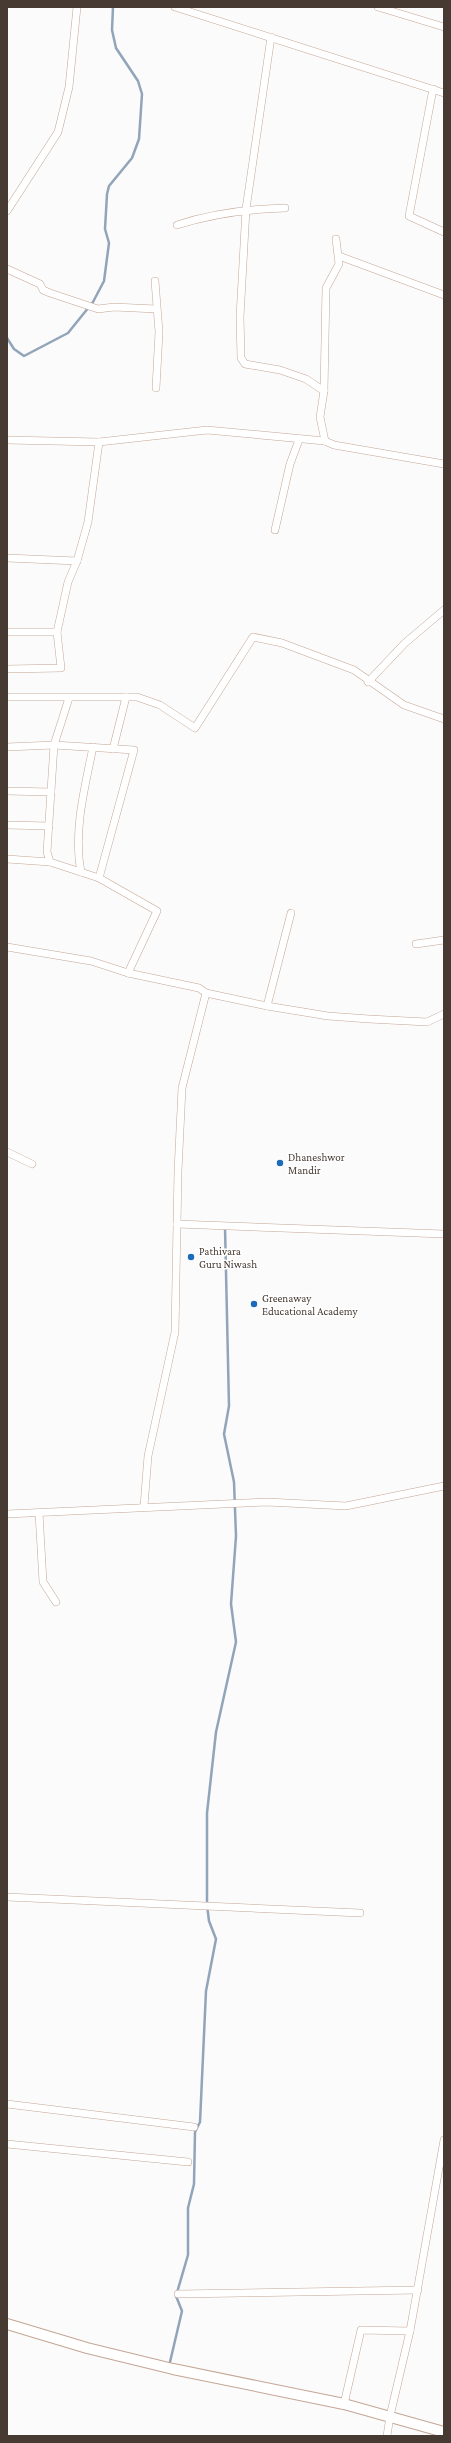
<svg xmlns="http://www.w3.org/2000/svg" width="451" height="2443" font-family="'Crimson Pro',serif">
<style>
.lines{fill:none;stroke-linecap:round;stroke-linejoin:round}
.stream{stroke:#92a4ba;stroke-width:2.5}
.street-casing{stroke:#c4a694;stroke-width:8}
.secondary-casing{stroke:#c4a694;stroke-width:12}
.street{stroke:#fff;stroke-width:7}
.secondary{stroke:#fff;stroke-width:10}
.poi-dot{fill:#1b6bb9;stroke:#fff;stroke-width:1.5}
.labels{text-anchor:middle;stroke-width:3;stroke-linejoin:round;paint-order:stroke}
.poi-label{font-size:11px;fill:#463a32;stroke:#fff;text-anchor:start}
</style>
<rect width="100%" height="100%" fill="#fbfbfb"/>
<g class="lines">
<g class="stream">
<path d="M7 338 14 349 24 356 68 333 93 302 104 281 109 243 105 229 107 194 109 186 132 158 139 139 142 94 138 81 116 48 112 30 113 7"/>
<path d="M170 2362 182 2311 176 2296 188 2255V2208L194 2184 195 2132 200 2122 206 1991 216 1939 209 1921 207 1905V1813L216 1732 236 1642 231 1604 236 1536 234 1482 224 1434 229 1406 225 1227"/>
</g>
<defs>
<g id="street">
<path d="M175 7 444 93"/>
<path d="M378 7 444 27"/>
<path d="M271 37 246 209 240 317 241 358 245 364 280 370 306 379 324 391"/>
<path d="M433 89 409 216 444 232"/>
<path d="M7 211 58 132 69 87 77 7"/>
<path d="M177 225C214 213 247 209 285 208"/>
<path d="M339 256 444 295"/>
<path d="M7 269 40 284 43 290 50 293 98 309 114 307 156 309"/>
<path d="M155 281 159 332 156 388"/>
<path d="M7 440 99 442 207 430 325 441 334 445 444 464"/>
<path d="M325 441 320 417 324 391 326 288 339 264 336 239"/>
<path d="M275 530 290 464 299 440"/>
<path d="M7 558 77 561 68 582 57 632"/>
<path d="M77 561 88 522 99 442"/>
<path d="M7 632H57L61 668 7 669"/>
<path d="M368 682 405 643 444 610"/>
<path d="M7 697H137L160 705 195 728 253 637 282 643 354 670 404 705 444 719"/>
<path d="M69 698 54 745 47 852 50 862 99 878"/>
<path d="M7 747 54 745 134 750 99 878 157 911 128 973"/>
<path d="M113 749 126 697"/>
<path d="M7 791 51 792"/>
<path d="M7 825 49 826"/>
<path d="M7 859 50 862"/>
<path d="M81 872C73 831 85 787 93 747"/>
<path d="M416 944 444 940"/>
<path d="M7 947 91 961 128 973 199 988 206 993 267 1006 328 1016 369 1019 427 1022 444 1014"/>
<path d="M267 1006 291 913"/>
<path d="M7 1152 32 1164"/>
<path d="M177 1224 444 1234"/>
<path d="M144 1506 148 1456 175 1332 178 1171 182 1088 206 993"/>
<path d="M39 1513 43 1582 56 1602"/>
<path d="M7 1514 267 1502 346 1506 444 1486"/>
<path d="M7 1897 360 1913"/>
<path d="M7 2104 194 2127"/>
<path d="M7 2144 188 2162"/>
<path d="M178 2294 418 2290"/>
<path d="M344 2404 361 2330 410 2331"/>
<path d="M387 2436 390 2416 410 2331 444 2140"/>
</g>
<path id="secondary" d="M7 2324 87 2348 173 2369 344 2404 444 2432"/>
</defs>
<use href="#street" class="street-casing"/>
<use href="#secondary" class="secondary-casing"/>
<use href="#street" class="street"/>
<use href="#secondary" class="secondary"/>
</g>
<g class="poi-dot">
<circle cx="280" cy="1163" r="4"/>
<circle cx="191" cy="1257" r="4"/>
<circle cx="254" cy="1304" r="4"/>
</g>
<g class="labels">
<g class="poi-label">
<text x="288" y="1161">Dhaneshwor<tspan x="288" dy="13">Mandir</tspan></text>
<text x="199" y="1255">Pathivara<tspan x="199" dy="13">Guru Niwash</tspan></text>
<text x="262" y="1302">Greenaway<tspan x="262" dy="13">Educational Academy</tspan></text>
</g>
</g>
<rect width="451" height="2443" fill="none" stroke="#463a32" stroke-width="16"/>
</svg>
